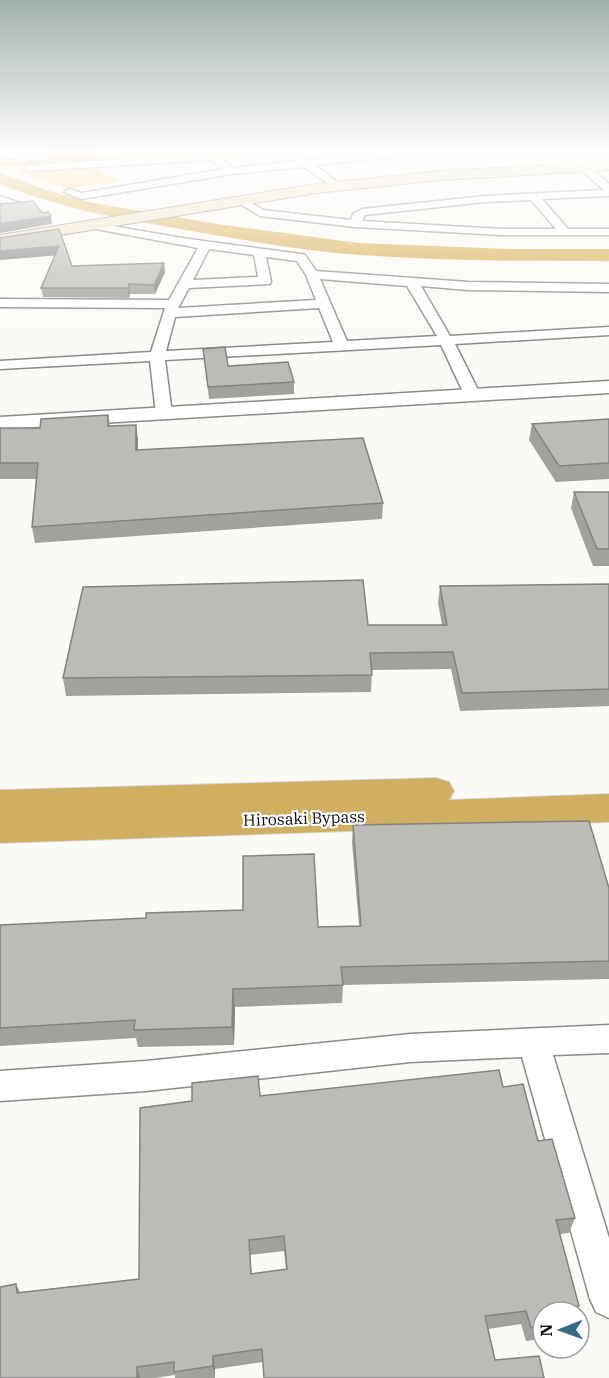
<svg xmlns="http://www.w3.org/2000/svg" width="609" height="1378" font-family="'IBM Plex Serif',serif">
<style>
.green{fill:#fcd687}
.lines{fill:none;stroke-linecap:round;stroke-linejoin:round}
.river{fill:#d6ab4c;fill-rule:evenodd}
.minor-casing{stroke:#8c8b88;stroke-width:3}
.tertiary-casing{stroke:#8c8b88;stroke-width:3}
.secondary-casing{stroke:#8c8b88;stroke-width:2}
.trunk-casing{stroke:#d8d8d8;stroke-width:2}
.minor{fill:#fff;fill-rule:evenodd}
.tertiary{fill:#fff;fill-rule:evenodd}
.secondary{fill:#eee1c4;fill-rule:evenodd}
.trunk{fill:#d0ae62;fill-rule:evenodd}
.wall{fill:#a2a19e;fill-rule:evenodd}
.shaded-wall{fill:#848381}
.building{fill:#bcbbb8;stroke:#848381;stroke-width:1.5;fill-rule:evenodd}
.labels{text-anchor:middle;stroke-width:4.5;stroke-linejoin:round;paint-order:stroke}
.street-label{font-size:16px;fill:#0c0c0b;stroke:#fff}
</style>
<rect width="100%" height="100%" fill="#fcfaf7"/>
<path class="green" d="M91 166 118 181 69 189 17 173 25 169Z"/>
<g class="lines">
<g class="river">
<path d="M134 150H240L232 155 0 167V157Z"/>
<path d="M0 173 46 190 93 203 224 225 358 243 512 249H609V261C526 261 442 261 360 255 300 251 239 239 180 229 118 218 58 208 0 184Z"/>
</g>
<defs>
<g id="minor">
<path d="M10 150 9 153 46 154 51 157 46 160 0 158V150Z"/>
<path d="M407 150H442L437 153 315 165 340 184V188L336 189 304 167 232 174 82 199 64 192 69 189 82 193 224 169 212 160 29 171 24 168 29 165 214 154 234 168 297 161 294 158 299 155 308 160Z"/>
<path d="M568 150H578L588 165 609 184V196L542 199 568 229H609V235H502L355 227 260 216 234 200 235 198H243L263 210 351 220 353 214 362 209 485 196 604 190 580 169ZM531 200 556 229H502L362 221 365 215 485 202Z"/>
<path d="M0 196 23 204 24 206 19 209 0 211V205L4 204 0 203Z"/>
<path d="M95 223 182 238 301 254 305 255 316 271 468 282 609 284V292L468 290 421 286 450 336 609 327V335L455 344 481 396 473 401 465 396 441 345 165 360 172 414 164 419 156 414 150 361 0 369V361L151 352 165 308 0 307V299L169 300 198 248 91 228 89 226ZM209 249 254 255 258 277 193 280ZM266 257 297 261 306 275 316 300 178 308 189 288 270 284 271 281ZM320 279 407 286 437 336 347 341ZM319 308 333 342 166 351 175 317Z"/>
<path d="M609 1025V1053L553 1055 609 1238V1318L596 1312 590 1299 522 1057 410 1062 146 1091 0 1101V1071L146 1061 410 1034Z"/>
</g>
<path id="tertiary" d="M609 381V393L0 429V417Z"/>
<path id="secondary" d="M609 162V170L441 180 316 193 0 245V235L316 184 441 171Z"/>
<path id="trunk" d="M436 778 449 782 454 791 449 800 609 794V822L0 843V790Z"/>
</defs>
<use href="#minor" class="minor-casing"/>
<use href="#tertiary" class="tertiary-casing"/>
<use href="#secondary" class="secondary-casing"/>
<use href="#trunk" class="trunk-casing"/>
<use href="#minor" class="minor"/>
<use href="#tertiary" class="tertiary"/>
<use href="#secondary" class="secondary"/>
<use href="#trunk" class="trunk"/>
</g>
<g class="wall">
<path d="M580 150H609V160L600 153H583Z"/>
<path d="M59 229 72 266 165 272 155 294H130L129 298 43 297 41 288 55 255 0 260V238Z"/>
<path d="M203 349 228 366 294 382V394L209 399Z"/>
<path d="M108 415 110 426 136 425 138 440V450L383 503 382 519 35 543 32 527 36 479H0V428H40Z"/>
<path d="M609 419V479L556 482 529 440 532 424Z"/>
<path d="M574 492H609V566H593L571 508Z"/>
<path d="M609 584V706L460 711 451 669 372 670 371 692 66 696 63 678 368 625H442L438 603 440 586Z"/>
<path d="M353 825 609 888V979L343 985 342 1003 235 1007 234 1045 138 1047 136 1038 0 1046V925L318 927 359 926 352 843Z"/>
<path d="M503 1087 538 1141 575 1218 569 1233 560 1234 579 1306 577 1312H543V1339L526 1341 521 1324 488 1329 495 1360 544 1378 263 1362 215 1369V1378H175V1375L155 1378H0L16 1284 20 1292 139 1279 260 1096ZM284 1251 286 1269 252 1274 250 1255Z"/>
</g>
<g class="shaded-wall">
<path d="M51 216 52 224 0 233V224Z"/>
<path d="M59 246 60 255 0 260V251Z"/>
<path d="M164 263 165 272 155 294 154 285Z"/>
<path d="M129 284 130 294 129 298 128 288Z"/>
<path d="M136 425 138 440 137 466 136 450Z"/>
<path d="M233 989 235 1007 234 1045 232 1027Z"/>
<path d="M213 1356 215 1369V1378L213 1366Z"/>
<path d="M137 1367 140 1378H137Z"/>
</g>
<g class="building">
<path d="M33 201 42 213 49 212 51 216 0 224V204Z"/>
<path d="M59 229 72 266 164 263 154 285 129 284 128 288H41L59 246 0 251V238Z"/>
<path d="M225 347 228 366 288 362 294 382 208 387 203 349Z"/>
<path d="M108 415V426L136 425V450L363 438 383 503 32 527 38 463H0V428H40L41 419Z"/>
<path d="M609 419V463L559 466 532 424Z"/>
<path d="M574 492H609V549H597Z"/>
<path d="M363 580 368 625H447L440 586 609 584V689L462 693 453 652 370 653 372 675 63 678 83 587Z"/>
<path d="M589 821 609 888V961L341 967 343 985 233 989 232 1027 134 1030 135 1020 0 1028V925L146 918V913L243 910V856L314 854 318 927 361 926 353 825Z"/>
<path d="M499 1070 503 1087 523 1084 538 1141 552 1139 575 1218 556 1220 579 1306 560 1308 561 1312H543V1326L531 1328 526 1311 485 1316 495 1360 539 1356 544 1378H264L262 1349 213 1356V1366L174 1372V1362L137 1367V1378H0V1287L16 1284 17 1293 139 1279 140 1108 192 1101V1083L258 1076 260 1096ZM284 1236 287 1269 251 1274 249 1240Z"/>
</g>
<linearGradient id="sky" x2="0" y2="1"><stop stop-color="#a1b0aa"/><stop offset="0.44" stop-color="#fefdfb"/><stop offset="1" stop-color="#fefdfb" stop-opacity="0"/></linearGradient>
<rect width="609" height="343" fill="url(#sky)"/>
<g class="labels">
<g class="street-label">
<text transform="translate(304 818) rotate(-2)" y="6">Hirosaki Bypass</text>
</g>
</g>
<g transform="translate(561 1330) rotate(269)"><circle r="28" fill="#ffffff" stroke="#9e9e9d" stroke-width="1.5"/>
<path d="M0-4.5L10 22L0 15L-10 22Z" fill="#376c88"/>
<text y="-9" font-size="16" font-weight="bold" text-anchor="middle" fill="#0c0c0b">N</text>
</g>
</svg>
